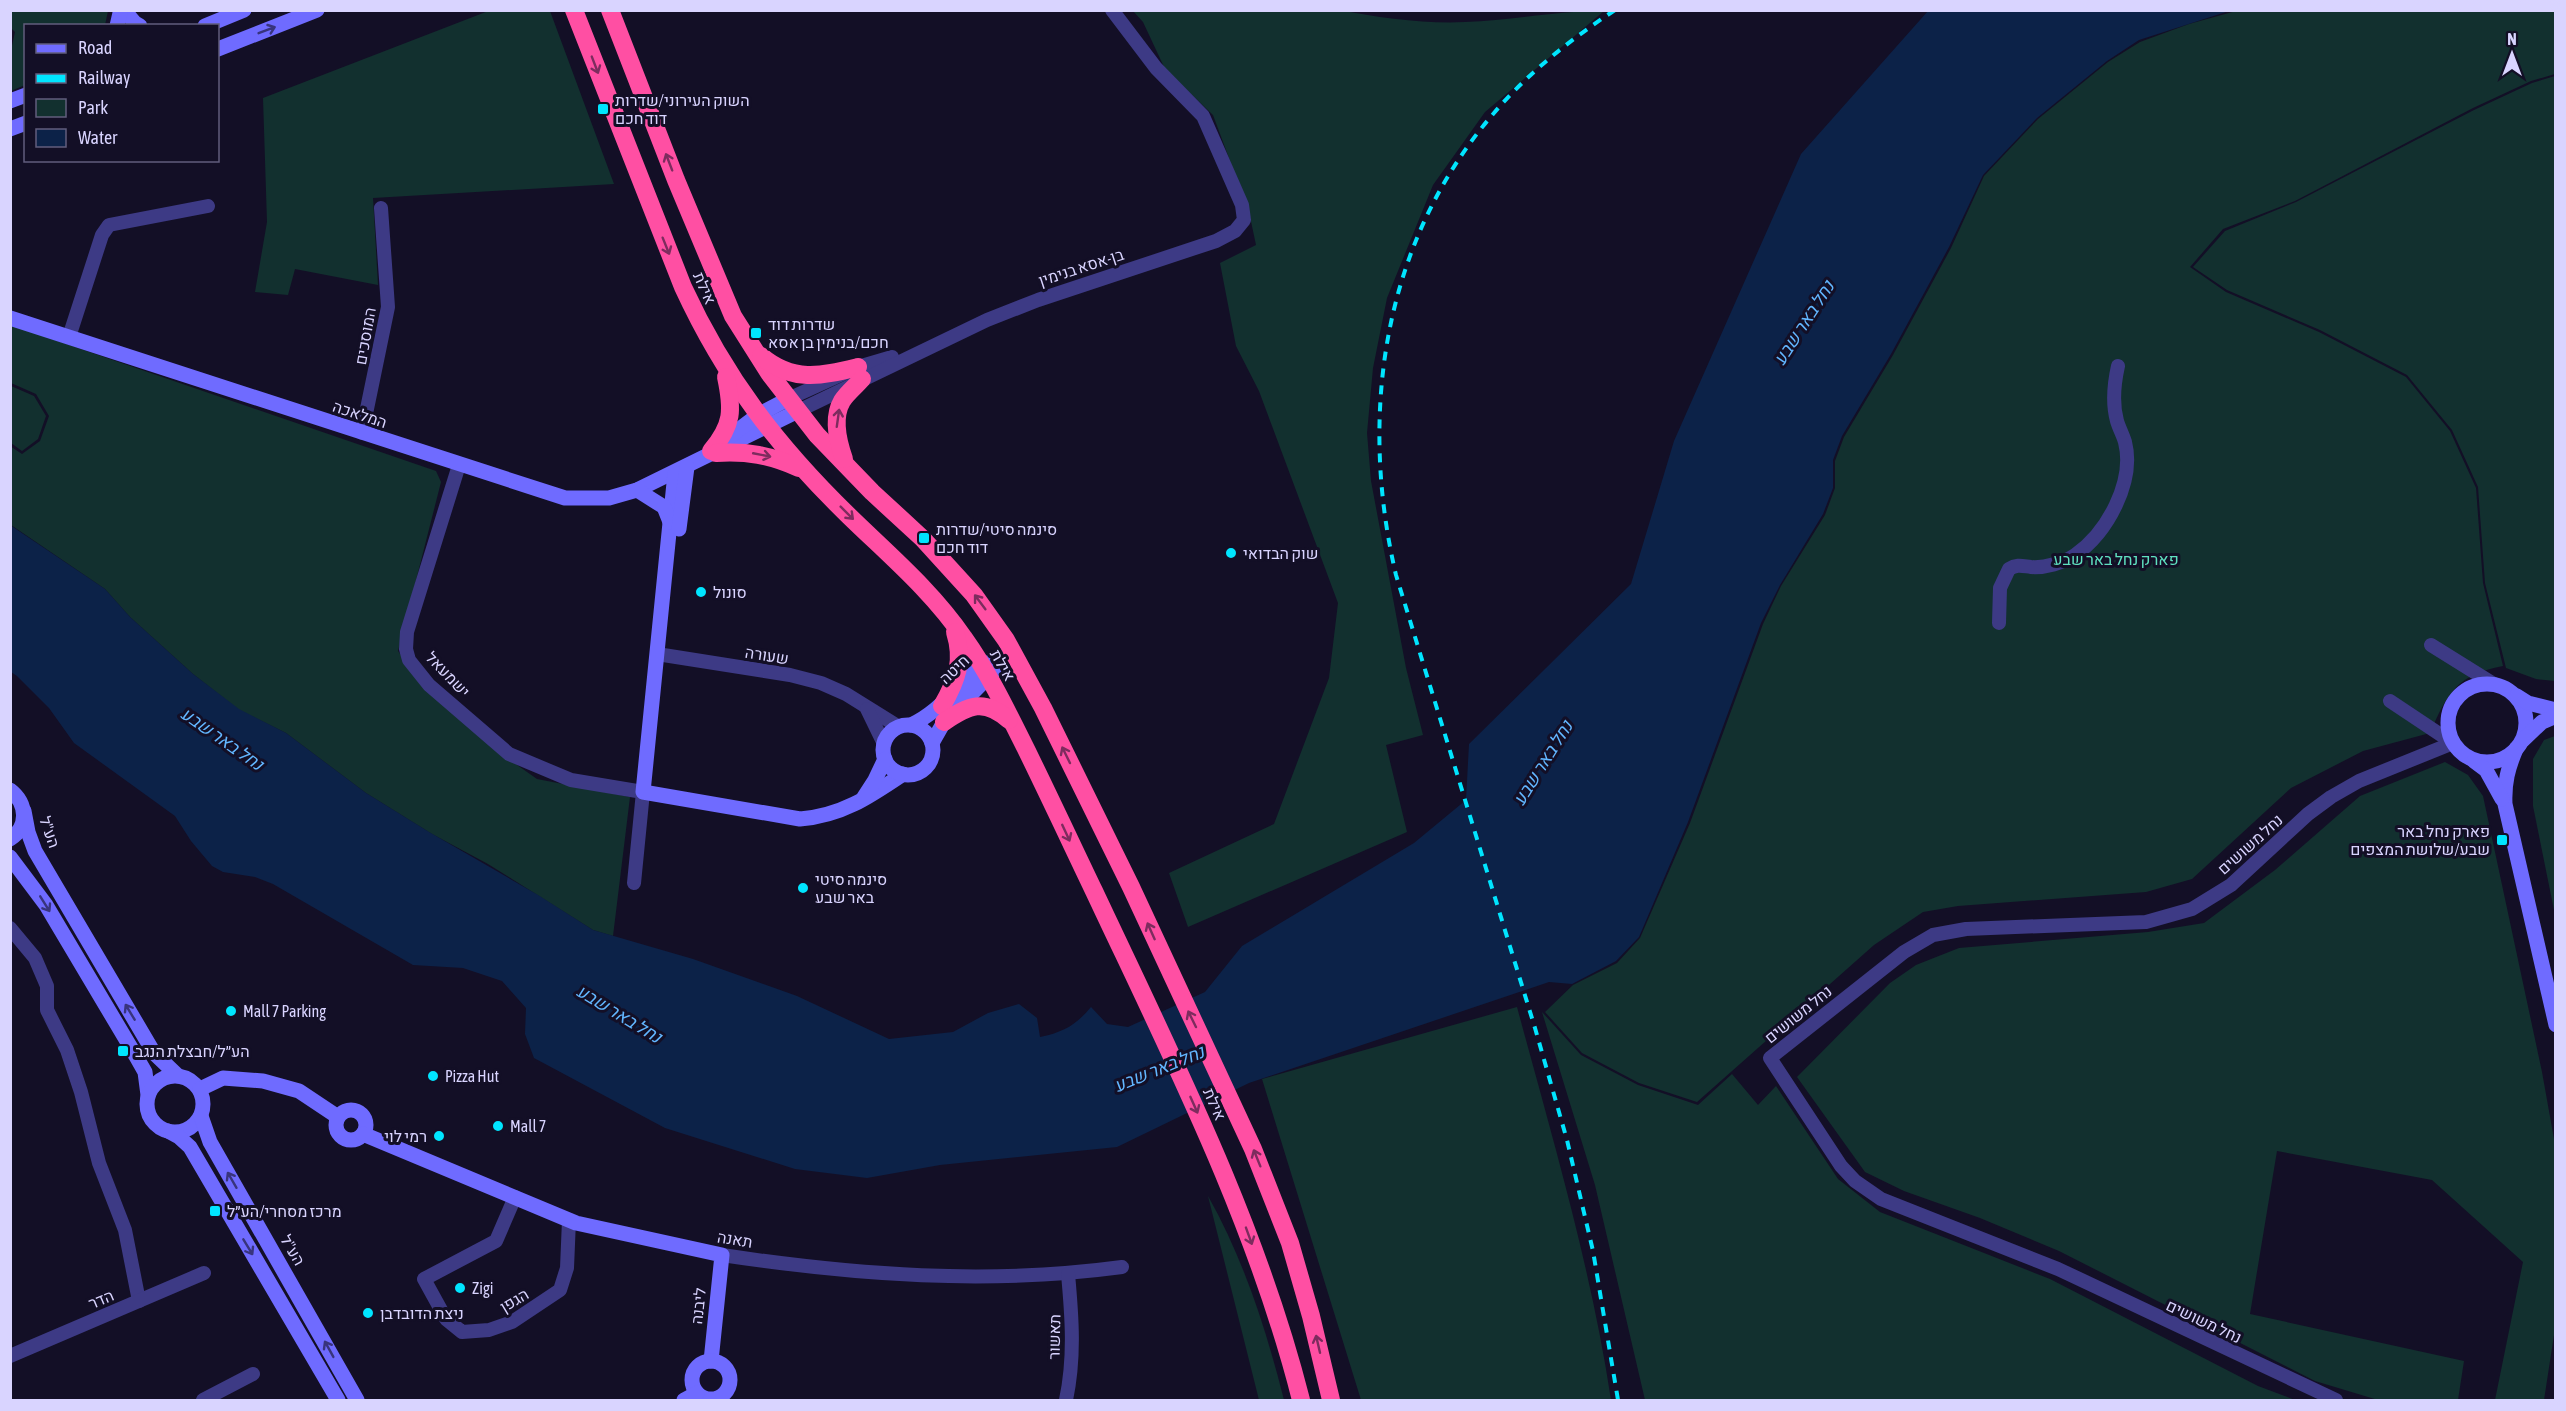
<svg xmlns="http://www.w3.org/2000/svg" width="2566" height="1411" font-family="'Asap Condensed',Heebo,sans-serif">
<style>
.green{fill:#12302f}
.water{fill:#0c2248}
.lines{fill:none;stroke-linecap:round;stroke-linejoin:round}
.street{stroke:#3d3a85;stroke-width:14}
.secondary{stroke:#6f6bff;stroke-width:15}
.highway{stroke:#ff4fa3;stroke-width:18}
.rail{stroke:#00e5ff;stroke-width:4;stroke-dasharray:9 8;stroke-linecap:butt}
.oneway{stroke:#38347d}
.oneway2{stroke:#7d2c5e}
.poi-dot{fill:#00e5ff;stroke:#130f26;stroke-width:2}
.labels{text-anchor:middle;stroke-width:6;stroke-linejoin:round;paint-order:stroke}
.poi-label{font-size:16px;fill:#d9d4ff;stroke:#130f26;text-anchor:start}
.street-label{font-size:16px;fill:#d9d4ff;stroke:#130f26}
.park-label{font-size:16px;fill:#5fe0c0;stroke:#130f26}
.water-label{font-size:18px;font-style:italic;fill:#62b6ff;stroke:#130f26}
</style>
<rect width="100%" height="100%" fill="#130f26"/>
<g class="green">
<path d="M11 10H108V11L105 25 26 26 25 85 11 91V50L15 32 11 28Z"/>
<path d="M491 10 550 11 614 184 373 198 378 285 295 269 288 295 255 292 267 222 263 98Z"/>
<path d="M1340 10C1378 18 1427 24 1465 22 1512 20 1557 11 1604 11L1485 112 1433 185 1387 298 1373 368 1367 433 1371 481 1406 668 1423 735 1386 745 1407 832 1188 927 1169 873 1274 824 1329 678 1338 603 1259 391 1236 346 1220 263 1256 245 1249 212 1213 115 1165 69 1143 22 1133 11Z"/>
<path d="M2236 11H2555V74L2531 81 2473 108 2295 201 2223 229 2190 267 2226 292 2319 332 2406 377 2450 431 2476 488 2483 583 2503 666C2457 675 2448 692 2430 733L2363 751 2291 788 2192 879 2146 892 1958 906 1923 912 1874 945 1697 1102 1639 1083 1582 1053 1545 1012 1573 985 1617 963 1640 938 1690 823 1763 624 1781 586 1825 515 1835 488V461L1844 437 1893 355 1951 248 1984 176 2038 119 2108 62 2140 42 2189 24Z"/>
<path d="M2555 76H2556L2555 681 2536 679 2506 668 2485 583 2478 487 2452 430 2407 375 2320 330 2227 290 2193 267 2225 231 2296 202 2474 110 2532 83Z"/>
<path d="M11 325 436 471 441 482 398 651 430 694 510 760 537 779 630 797 613 936 593 930 488 864 432 834 366 793 286 733 239 710 193 674 130 617 105 589 11 525 10 446 22 454 40 441 49 416 36 394 11 383Z"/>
<path d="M11 386 34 396 46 416 38 439 22 451 11 443Z"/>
<path d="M2555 736V915L2533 806V759L2544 740Z"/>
<path d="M2445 762 2468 775 2483 796 2542 1072 2554 1139 2556 1322 2544 1400H2495L2523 1262 2432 1180 2277 1151 2250 1314 2464 1361 2458 1400H2378L2315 1381 2059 1251 1980 1218 1904 1191 1865 1172 1797 1077 1890 983 1916 965 1959 948 2148 932 2204 923 2275 870 2360 796Z"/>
<path d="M1517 1007C1552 1137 1591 1267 1611 1400H1361L1262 1079Z"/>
<path d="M1542 1012 1581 1055 1638 1085 1698 1105 1732 1074 1758 1105 1776 1086 1838 1179 1880 1212 2050 1279 2258 1386 2295 1400H1645L1595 1185Z"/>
<path d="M1208 1196C1244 1260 1266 1329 1284 1400H1259Z"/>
</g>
<path class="water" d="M1928 11H2229L2139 40 2107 61 2037 118 1983 175 1949 247 1891 354 1842 436 1833 460V488L1823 514 1780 585 1761 623 1688 822 1639 937 1616 961 1572 984 1549 982 1249 1083 1117 1147 940 1165 867 1178 795 1169 665 1128 534 1058 525 1034 526 1008 502 981 463 968 413 965 273 884 255 877 223 872 212 866 191 841 175 816 74 743 49 708 17 676 11 672 10 525 105 589 130 617 193 674 239 709 286 733 366 793 429 832 538 895 593 930 693 959 797 996 889 1039 953 1032 988 1013 1019 1004 1037 1018 1040 1037C1064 1032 1076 1025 1091 1007L1107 1024 1128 1027 1205 992 1242 946 1414 843 1466 800 1469 744 1631 584 1674 441 1801 154Z"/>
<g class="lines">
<g class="street">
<path d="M69 337 102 235 109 225 208 206"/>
<path d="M788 399 858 367 892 357"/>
<path d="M798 411 987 320 1038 300 1216 241 1235 231 1244 220 1242 205 1203 116 1156 68 1112 10"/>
<path d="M362 433 388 307 381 208"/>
<path d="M459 465 407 632 406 649 409 660 429 685 509 754 571 780 643 792 634 883"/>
<path d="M1999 623 2000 588 2009 569C2017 564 2022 566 2031 567 2045 568 2063 563 2075 555 2107 533 2135 482 2125 442 2123 435 2119 428 2117 421 2112 403 2114 384 2118 366"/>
<path d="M2431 645 2492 683"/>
<path d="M657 654 790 675 821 683 846 694 899 727"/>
<path d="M2390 701 2453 743"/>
<path d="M867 709 884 744"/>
<path d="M10 928 35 958 47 986V1010L67 1050 81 1092 99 1163 125 1230 139 1301"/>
<path d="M515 1197 496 1241 424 1279 446 1319 462 1332 489 1330 512 1322 560 1290 567 1268 569 1220"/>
<path d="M722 1255C855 1275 988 1285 1122 1267"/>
<path d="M10 1356 204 1273"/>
<path d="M203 1400 253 1374"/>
<path d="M1066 1400C1075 1358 1072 1317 1068 1274"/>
<path d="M2336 1400 2058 1269 1881 1199 1855 1181 1841 1166 1770 1058 1904 952 1933 935 1966 929 2146 922 2192 909 2231 885 2308 814 2331 797 2359 781 2453 743"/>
</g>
<g class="secondary">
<path d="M124 10 135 23 140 26"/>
<path d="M117 26 120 13"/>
<path d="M205 26 244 10"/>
<path d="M218 49 317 10"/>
<path d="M10 101 26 95"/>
<path d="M10 129 26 123"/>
<path d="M10 318 565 498H609L637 490 798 411"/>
<path d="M721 443 758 415 788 399"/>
<path d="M675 473 643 792 800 819C841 816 869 797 903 774"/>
<path d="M637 490 664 507 670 522"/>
<path d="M679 529 687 467"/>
<circle cx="2487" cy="723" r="39"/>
<path d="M2517 696 2528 703 2556 710"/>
<path d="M911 725C941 711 957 685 983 666 992 660 1003 656 1012 651"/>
<circle cx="908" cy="750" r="25"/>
<path d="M2523 740 2542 722 2556 716"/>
<path d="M932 743 944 722 996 669"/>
<path d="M2516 749C2508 768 2504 783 2505 804L2556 1025"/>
<path d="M2474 761 2486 770 2502 799"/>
<path d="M10 790C27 803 29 827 10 839"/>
<path d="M864 797 875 780 885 759"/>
<path d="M24 811 28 832 35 851 154 1053 177 1075"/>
<path d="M10 857 46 905 137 1058 145 1072 148 1095"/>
<circle cx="175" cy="1104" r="28"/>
<path d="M200 1089 223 1078 263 1081 299 1091 338 1117"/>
<circle cx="351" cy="1125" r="15"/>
<path d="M201 1116 210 1142 357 1400"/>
<path d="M168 1131 179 1137 190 1147 338 1400"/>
<path d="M363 1134 576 1223 722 1255 711 1361"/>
<circle cx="711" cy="1380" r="19"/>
<path d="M684 1400 697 1393"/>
</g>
<g class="highway">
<path d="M574 10 683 287C725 378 777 446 849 516 889 555 932 591 964 638 989 673 1008 713 1027 751 1050 798 1072 845 1094 891 1172 1057 1256 1222 1301 1400"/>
<path d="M610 10 676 180 733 316 769 373 817 435 872 492 923 539 974 595 1006 640 1043 708 1131 887 1253 1149 1290 1243 1311 1316 1331 1400"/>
<path d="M761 356C793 383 821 376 858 367"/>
<path d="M711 451C733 425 733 410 726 377"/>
<path d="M716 453C747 451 770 455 799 468"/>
<path d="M844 459C838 442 832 418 842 401 847 393 856 386 862 379"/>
<path d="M942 706C957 680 964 661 955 632"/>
<path d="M944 722C969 705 984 698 1009 720"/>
</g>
<path class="rail" d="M1615 10C1571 39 1528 73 1494 113 1383 241 1358 414 1396 575L1535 1028 1567 1140 1593 1251 1618 1400"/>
</g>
<defs><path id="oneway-shaft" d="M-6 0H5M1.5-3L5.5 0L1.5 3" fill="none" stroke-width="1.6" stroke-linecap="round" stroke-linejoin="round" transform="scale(1.5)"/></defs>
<g class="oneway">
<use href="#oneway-shaft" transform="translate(267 30) rotate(-21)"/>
<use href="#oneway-shaft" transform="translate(45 904) rotate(58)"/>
<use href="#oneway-shaft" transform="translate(130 1012) rotate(-121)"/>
<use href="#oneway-shaft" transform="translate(232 1180) rotate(-120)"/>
<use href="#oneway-shaft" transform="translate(248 1247) rotate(59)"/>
<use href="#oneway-shaft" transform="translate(329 1349) rotate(-119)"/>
</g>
<g class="oneway2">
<use href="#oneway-shaft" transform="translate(595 65) rotate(69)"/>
<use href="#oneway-shaft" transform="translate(669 162) rotate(-111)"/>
<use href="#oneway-shaft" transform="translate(666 246) rotate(68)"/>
<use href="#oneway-shaft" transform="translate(838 418) rotate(-82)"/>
<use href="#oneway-shaft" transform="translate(762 455) rotate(11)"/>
<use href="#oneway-shaft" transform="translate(847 513) rotate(45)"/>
<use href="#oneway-shaft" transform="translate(980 602) rotate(-127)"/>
<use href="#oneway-shaft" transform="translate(1066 755) rotate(-116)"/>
<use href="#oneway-shaft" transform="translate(1066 833) rotate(65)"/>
<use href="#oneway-shaft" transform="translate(1151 931) rotate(-114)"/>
<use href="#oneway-shaft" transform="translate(1192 1019) rotate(-116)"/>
<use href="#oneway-shaft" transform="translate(1194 1105) rotate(66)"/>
<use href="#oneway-shaft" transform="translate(1257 1158) rotate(-112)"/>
<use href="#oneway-shaft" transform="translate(1249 1236) rotate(70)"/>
<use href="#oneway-shaft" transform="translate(1318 1344) rotate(-103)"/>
</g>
<g class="poi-dot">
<rect x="597" y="103" width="12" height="12" rx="3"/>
<rect x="750" y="327" width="12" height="12" rx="3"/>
<rect x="918" y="532" width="12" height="12" rx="3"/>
<circle cx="1231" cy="553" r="6"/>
<circle cx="701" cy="592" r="6"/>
<rect x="2496" y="834" width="12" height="12" rx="3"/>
<circle cx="803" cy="888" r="6"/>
<circle cx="231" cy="1011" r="6"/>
<rect x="117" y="1045" width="12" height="12" rx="3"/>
<circle cx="433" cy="1076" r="6"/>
<circle cx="498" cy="1126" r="6"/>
<circle cx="439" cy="1136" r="6"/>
<rect x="209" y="1205" width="12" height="12" rx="3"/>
<circle cx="460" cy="1288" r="6"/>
<circle cx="368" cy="1313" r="6"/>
</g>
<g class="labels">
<g class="poi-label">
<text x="615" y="106">השוק העירוני/שדרות<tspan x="615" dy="18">דוד חכם</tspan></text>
<text x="768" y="330">שדרות דוד<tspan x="768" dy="18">חכם/בנימין בן אסא</tspan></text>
<text x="936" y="535">סינמה סיטי/שדרות<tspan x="936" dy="18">דוד חכם</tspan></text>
<text x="1243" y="559">שוק הבדואי</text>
<text x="713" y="598">סונול</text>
<text x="2490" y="837" text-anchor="end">פארק נחל באר<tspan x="2490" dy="18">שבע/שלושת המצפים</tspan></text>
<text x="815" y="885">סינמה סיטי<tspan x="815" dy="18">באר שבע</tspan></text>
<text x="243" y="1017">Mall 7 Parking</text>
<text x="135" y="1057">הע״ל/חבצלת הנגב</text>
<text x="445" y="1082">Pizza Hut</text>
<text x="510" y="1132">Mall 7</text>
<text x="427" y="1142" text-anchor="end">רמי לוי</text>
<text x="227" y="1217">מרכז מסחרי/הע״ל</text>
<text x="472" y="1294">Zigi</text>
<text x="380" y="1319">ניצת הדובדבן</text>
</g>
<g class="street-label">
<text transform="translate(1081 267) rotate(-18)" y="6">בן-אסא בנימין</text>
<text transform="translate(705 288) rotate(66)" y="6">אילת</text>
<text transform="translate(365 336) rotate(-80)" y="6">המוסכים</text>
<text transform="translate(360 414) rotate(18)" y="6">המלאכה</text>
<text transform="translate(767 655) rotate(9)" y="6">שעורה</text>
<text transform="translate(1003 665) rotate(60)" y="6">אילת</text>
<text transform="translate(954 669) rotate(-43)" y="6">חיטה</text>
<text transform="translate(448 674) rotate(46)" y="6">ישמעאל</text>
<text transform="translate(50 832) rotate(71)" y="6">הע"ל</text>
<text transform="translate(2250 844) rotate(-42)" y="6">נחל משושים</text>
<text transform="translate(1798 1014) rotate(-39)" y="6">נחל משושים</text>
<text transform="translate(1215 1104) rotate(66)" y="6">אילת</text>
<text transform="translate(735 1239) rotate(9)" y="6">תאנה</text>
<text transform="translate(293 1250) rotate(60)" y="6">הע"ל</text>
<text transform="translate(101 1299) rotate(-23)" y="6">הדר</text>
<text transform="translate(514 1300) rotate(-31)" y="6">הגפן</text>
<text transform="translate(698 1306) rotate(-84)" y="6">ליבנה</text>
<text transform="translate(2204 1321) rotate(25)" y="6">נחל משושים</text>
<text transform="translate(1054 1337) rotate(-89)" y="6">תאשור</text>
</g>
<g class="park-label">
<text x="2116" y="565">פארק נחל באר שבע</text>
</g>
<g class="water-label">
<text transform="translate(1804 323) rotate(-57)" y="6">נחל באר שבע</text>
<text transform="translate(222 739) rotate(35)" y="6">נחל באר שבע</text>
<text transform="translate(1543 763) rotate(-58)" y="6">נחל באר שבע</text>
<text transform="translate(619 1014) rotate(31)" y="6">נחל באר שבע</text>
<text transform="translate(1159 1069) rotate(-22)" y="6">נחל באר שבע</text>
</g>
</g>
<rect width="2566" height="1411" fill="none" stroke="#d9d4ff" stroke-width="24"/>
<rect x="24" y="24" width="195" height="138" fill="#130f26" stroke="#625e7d" stroke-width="1.5"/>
<rect x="36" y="44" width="30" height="9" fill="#6f6bff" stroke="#625e7d" stroke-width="1.5"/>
<text x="78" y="54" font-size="18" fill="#d9d4ff">Road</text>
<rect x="36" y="74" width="30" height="9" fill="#00e5ff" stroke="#625e7d" stroke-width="1.5"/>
<text x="78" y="84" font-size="18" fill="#d9d4ff">Railway</text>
<rect x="36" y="99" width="30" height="18" fill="#12302f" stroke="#625e7d" stroke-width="1.5"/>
<text x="78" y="114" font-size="18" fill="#d9d4ff">Park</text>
<rect x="36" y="129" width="30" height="18" fill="#0c2248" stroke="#625e7d" stroke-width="1.5"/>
<text x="78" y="144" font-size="18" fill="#d9d4ff">Water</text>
<g transform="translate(2512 54)" stroke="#130f26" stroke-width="4.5" paint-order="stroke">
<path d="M0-4.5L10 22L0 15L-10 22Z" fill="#d9d4ff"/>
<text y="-9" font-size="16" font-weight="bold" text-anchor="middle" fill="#d9d4ff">N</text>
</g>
</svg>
